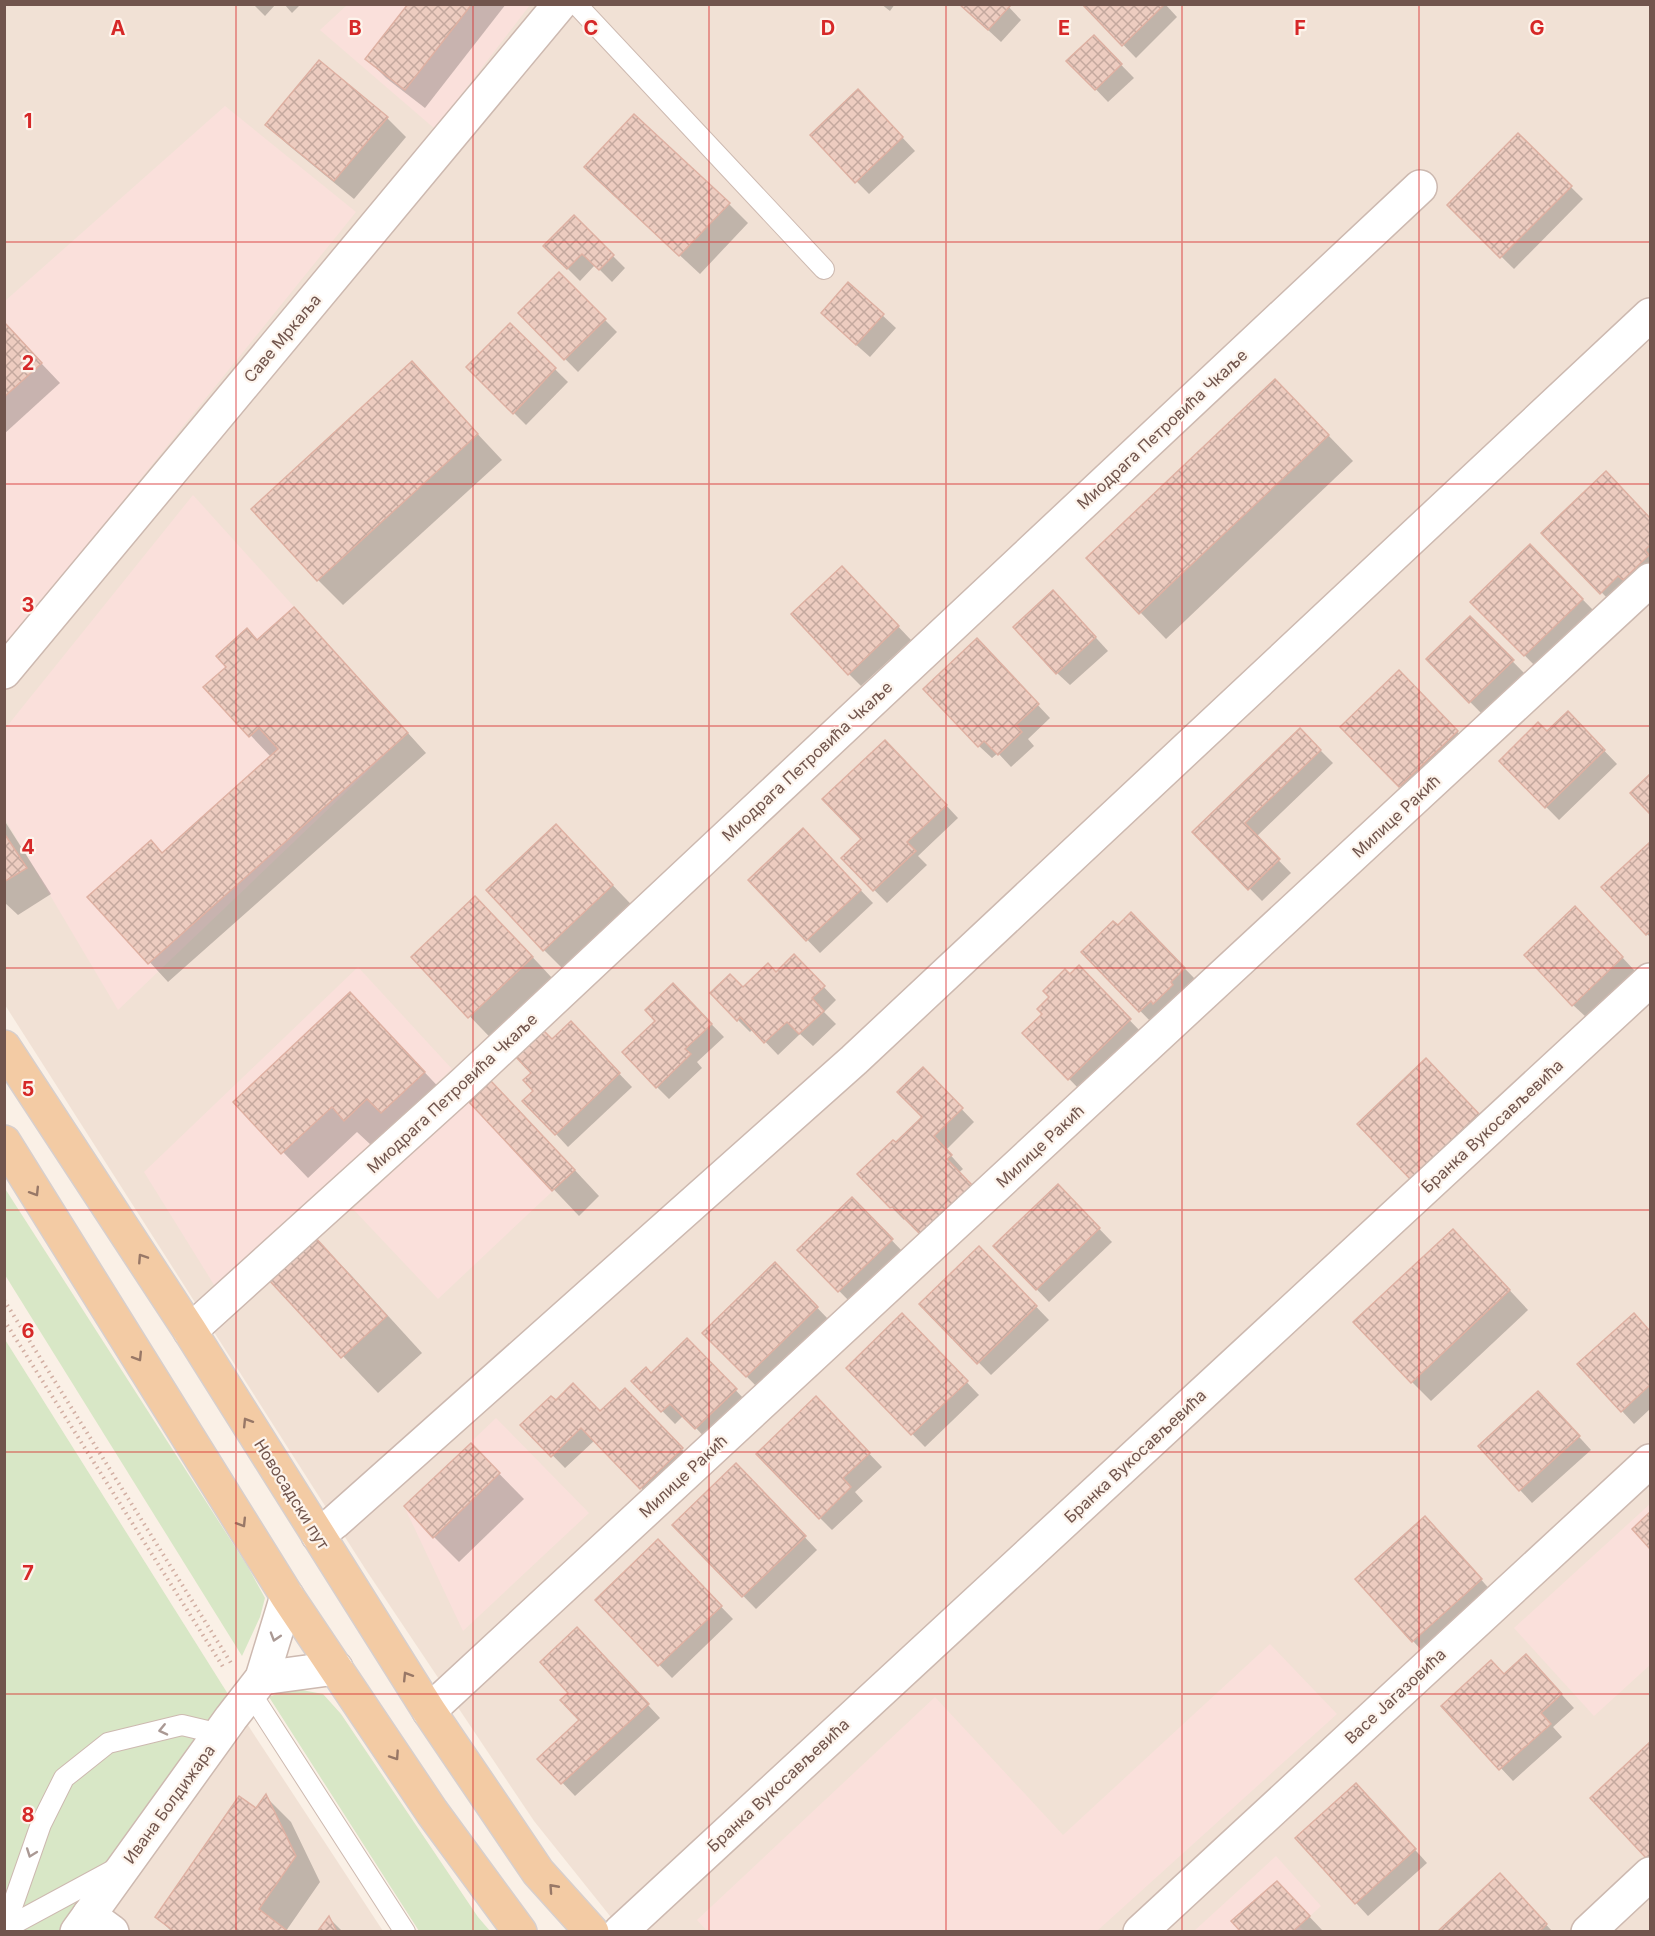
<svg xmlns="http://www.w3.org/2000/svg" width="1655" height="1936" font-family="Inter,sans-serif">
<style>
.residential{fill:#f1e1d5}
.commercial{fill:#fae0db}
.grass{fill:#d8e7c6}
.shadow{fill:#0003}
.building{fill:url(#building-cross-hatch);stroke:#deb0a2;stroke-width:1.5}
.lines{fill:none;stroke-linecap:round;stroke-linejoin:round}
.service-casing{stroke:#cdb9b0;stroke-width:22}
.minor-casing{stroke:#cdb9b0;stroke-width:36}
.primary-casing{stroke:#d7cfcd;stroke-width:36}
.path{stroke:#d2afa3;stroke-width:4;stroke-dasharray:1.5 4.5;stroke-linecap:butt}
.service{stroke:#fff;stroke-width:20}
.minor{stroke:#fff;stroke-width:33}
.primary{stroke:#f3cba4;stroke-width:33}
.oneway{stroke:#987867}
.oneway2{stroke:#aa9994}
.grid{fill:none;stroke:#d62828;stroke-width:1.5;stroke-opacity:0.55}
.labels{text-anchor:middle;stroke-width:4.5;stroke-linejoin:round;paint-order:stroke}
.street-label{font-size:16px;fill:#71554d;stroke:#fdf4ec}
.grid-label{font-size:20px;text-anchor:middle;font-weight:bold;fill:#d62828;stroke:#fdf4ec;stroke-width:4.5;stroke-linejoin:round;paint-order:stroke}
</style>
<defs>
<pattern id="building-cross-hatch" width="8" height="8" patternUnits="userSpaceOnUse" patternTransform="scale(1.5)"><rect width="8" height="8" fill="#edccc0"/><path d="M0 0l8 8M0 8l8-8" fill="none" stroke="#c4a89e"/></pattern>
</defs>
<rect width="100%" height="100%" fill="#faf0e6"/>
<g class="residential">
<path d="M5 5H1650V1931H622L534 1821 366 1570 5 1005Z"/>
<path d="M238 1710 383 1931 77 1932Z"/>
</g>
<g class="commercial">
<path d="M347 5H530L435 129 320 30Z"/>
<path d="M225 106 356 212 5 647V301Z"/>
<path d="M193 495 408 733 118 1010 5 819 4 730Z"/>
<path d="M358 967 452 1069 216 1288 144 1172Z"/>
<path d="M490 1080 575 1170 438 1299 353 1209Z"/>
<path d="M496 1418 589 1513 463 1631 404 1506Z"/>
<path d="M1650 1504V1665L1594 1716 1514 1628Z"/>
<path d="M1270 1644 1337 1714 1097 1931 708 1932 697 1920 935 1697 1063 1835Z"/>
<path d="M1276 1856 1321 1906 1299 1926 1304 1931 1193 1932Z"/>
</g>
<g class="grass">
<path d="M4 1187 248 1567 265 1598 260 1617 242 1656 5 1275Z"/>
<path d="M4 1338 238 1710 77 1931H5Z"/>
<path d="M291 1688 323 1694 341 1714 478 1917 490 1931H419L269 1697Z"/>
</g>
<g class="shadow">
<path d="M253 4H276L265 16Z"/>
<path d="M284 4H301L292 13Z"/>
<path d="M410 4H506L425 108 386 78 367 59Z"/>
<path d="M881 4H895L890 11Z"/>
<path d="M960 4H1006L1021 20 1001 42Z"/>
<path d="M1084 4H1165L1177 17 1136 58Z"/>
<path d="M1094 37 1134 78 1108 102 1069 61Z"/>
<path d="M871 104 915 151 869 194 812 136Z"/>
<path d="M387 118 406 137 354 199 287 144 267 124Z"/>
<path d="M1518 135 1583 199 1514 269 1449 205Z"/>
<path d="M605 186 729 204 748 223 700 274Z"/>
<path d="M574 217 625 268 612 282 595 265 580 281 545 246Z"/>
<path d="M559 274 617 332 578 372 520 313Z"/>
<path d="M849 284 896 328 870 357 835 326Z"/>
<path d="M4 324 60 383 4 434Z"/>
<path d="M510 325 568 382 526 425 468 367Z"/>
<path d="M412 364 502 460 343 605 318 580Z"/>
<path d="M1300 406 1353 461 1166 639 1088 558Z"/>
<path d="M1606 473 1650 519V578L1614 605 1543 533Z"/>
<path d="M1530 546 1595 612 1537 668 1472 602Z"/>
<path d="M855 581 911 640 861 686 849 674Z"/>
<path d="M1066 605 1108 651 1070 685 1057 673Z"/>
<path d="M1470 618 1525 674 1483 715 1428 659Z"/>
<path d="M313 628 426 753 168 982 90 897 163 854 271 757 205 687 228 667 247 630 258 641Z"/>
<path d="M989 653 1050 718 1028 739 1034 746 1011 767 998 753 992 758 979 746Z"/>
<path d="M1412 685 1469 744 1413 799 1342 727Z"/>
<path d="M1568 713 1617 764 1559 820 1501 761 1547 733Z"/>
<path d="M1300 730 1333 763 1256 837 1291 873 1262 901 1194 832Z"/>
<path d="M898 754 958 818 918 856 927 865 887 903 843 858 863 839Z"/>
<path d="M4 820 51 894 18 915 4 902Z"/>
<path d="M556 826 648 922 580 986 544 950Z"/>
<path d="M815 843 873 903 820 953 750 880Z"/>
<path d="M1649 845 1650 847V937L1604 888Z"/>
<path d="M1131 914 1197 981 1153 1024 1083 952 1118 927Z"/>
<path d="M1588 921 1635 971 1586 1017 1573 1005Z"/>
<path d="M511 934 567 994 505 1053 413 957Z"/>
<path d="M1079 968 1142 1033 1081 1091 1024 1033 1044 1014 1070 976Z"/>
<path d="M807 969 836 1000 824 1012 836 1024 813 1046 800 1034 778 1055 753 1029 750 1032 738 1020 743 989 776 973Z"/>
<path d="M673 985 724 1037 697 1062 702 1068 669 1099 657 1087V1021Z"/>
<path d="M375 1020 449 1098 407 1138 393 1124 371 1145 357 1132 308 1178 235 1102Z"/>
<path d="M583 1036 632 1087 568 1147 556 1134 535 1091 533 1073 552 1041Z"/>
<path d="M923 1069 974 1122 946 1150 963 1169 904 1220 860 1175 896 1144 924 1117Z"/>
<path d="M470 1101 516 1107 599 1196 579 1216Z"/>
<path d="M1058 1186 1112 1242 1049 1302 995 1246Z"/>
<path d="M852 1199 904 1253 852 1304 799 1250Z"/>
<path d="M314 1238 350 1274 422 1353 378 1393 270 1279Z"/>
<path d="M979 1248 1049 1320 991 1375 921 1304Z"/>
<path d="M1472 1250 1528 1310 1431 1401 1412 1382Z"/>
<path d="M775 1264 830 1321 759 1389 704 1333Z"/>
<path d="M1634 1315 1650 1332V1409L1634 1424 1622 1411Z"/>
<path d="M915 1328 979 1395 925 1447 848 1368Z"/>
<path d="M687 1340 748 1403 708 1441 684 1415 675 1424 633 1381 651 1375Z"/>
<path d="M816 1398 882 1467 855 1492 863 1501 832 1530 820 1518Z"/>
<path d="M556 1402 600 1413 637 1402 694 1462 654 1501 595 1440 565 1468 523 1425Z"/>
<path d="M1551 1406 1591 1450 1532 1503 1520 1490Z"/>
<path d="M471 1445 524 1499 459 1562 434 1537Z"/>
<path d="M736 1465 817 1550 756 1609 674 1525Z"/>
<path d="M1438 1531 1493 1593 1425 1654 1413 1641Z"/>
<path d="M670 1554 733 1619 672 1678 597 1600Z"/>
<path d="M590 1642 660 1718 575 1796 540 1759 581 1720 570 1693Z"/>
<path d="M1538 1669 1574 1708 1553 1727 1562 1737 1513 1781 1443 1706 1505 1675Z"/>
<path d="M1650 1744V1861L1592 1798Z"/>
<path d="M266 1797 291 1822 320 1882 286 1931 172 1932 157 1917 257 1810Z"/>
<path d="M1368 1798 1427 1863 1368 1916 1356 1903Z"/>
<path d="M1512 1888 1553 1932H1439Z"/>
<path d="M1290 1896 1322 1930 1320 1932H1243Z"/>
<path d="M329 1918 343 1932H319Z"/>
</g>
<g class="building">
<path d="M408 4H472L405 90 365 59Z"/>
<path d="M959 4H1008L1010 6 988 30Z"/>
<path d="M1082 4H1165L1122 46Z"/>
<path d="M1094 35 1122 64 1095 90 1066 61Z"/>
<path d="M319 60 388 117 334 181 265 125Z"/>
<path d="M858 89 903 137 855 183 810 135Z"/>
<path d="M634 114 730 203 679 256 584 167Z"/>
<path d="M1518 133 1572 186 1500 258 1447 205Z"/>
<path d="M574 215 614 255 599 270 582 254 567 269 543 246Z"/>
<path d="M559 272 606 319 564 360 518 313Z"/>
<path d="M848 282 884 314 856 345 821 313Z"/>
<path d="M4 322 42 363 4 397Z"/>
<path d="M510 323 556 368 513 414 466 367Z"/>
<path d="M412 361 478 434 317 581 251 509Z"/>
<path d="M1275 379 1329 435 1139 614 1086 558Z"/>
<path d="M1606 471 1650 518V545L1645 550 1649 555 1623 580 1618 576 1600 594 1541 533Z"/>
<path d="M1530 544 1583 599 1524 656 1470 602Z"/>
<path d="M842 566 899 626 848 675 791 614Z"/>
<path d="M1053 590 1096 637 1056 674 1013 627Z"/>
<path d="M294 607 408 733 148 964 87 897 151 840 162 853 278 749 259 728 249 737 203 687 226 667 216 656 247 628 257 640Z"/>
<path d="M1470 616 1514 660 1469 703 1426 659Z"/>
<path d="M977 638 1039 704 1016 725 1022 732 998 755 984 741 978 747 923 689Z"/>
<path d="M1399 670 1458 731 1399 787 1340 727Z"/>
<path d="M1568 711 1605 750 1545 808 1499 761 1538 722 1547 731Z"/>
<path d="M1300 728 1321 750 1245 823 1280 859 1248 890 1192 832Z"/>
<path d="M885 740 947 805 907 842 916 851 873 891 841 858 861 839 822 799Z"/>
<path d="M1650 774V814L1630 793Z"/>
<path d="M556 824 613 885 543 951 486 890Z"/>
<path d="M803 828 861 890 806 941 748 880Z"/>
<path d="M4 833 27 868 4 882Z"/>
<path d="M1649 843 1650 845V932L1646 935 1601 887Z"/>
<path d="M475 896 533 957 468 1018 411 957Z"/>
<path d="M1575 906 1623 957 1572 1006 1524 955Z"/>
<path d="M1131 912 1185 968 1171 982 1173 985 1153 1004 1151 1001 1139 1012 1081 952 1113 921 1118 925Z"/>
<path d="M794 954 825 986 812 998 824 1011 799 1034 787 1022 764 1043 740 1017 737 1021 710 993 730 974 743 987 768 963 776 972Z"/>
<path d="M1079 965 1131 1019 1068 1080 1022 1033 1042 1014 1037 1009 1049 997 1043 991 1065 969 1070 974Z"/>
<path d="M673 983 712 1024 685 1049 691 1054 656 1088 622 1052 655 1021 645 1010Z"/>
<path d="M350 992 425 1072 381 1113 367 1099 344 1121 332 1107 281 1154 233 1102Z"/>
<path d="M571 1021 620 1073 555 1135 522 1101 533 1091 523 1080 531 1073 516 1057 544 1031 552 1039Z"/>
<path d="M1426 1058 1482 1117 1413 1182 1357 1124Z"/>
<path d="M923 1067 963 1108 934 1136 952 1155 947 1159 973 1186 921 1235 893 1207 890 1208 857 1174 893 1140 896 1142 922 1117 897 1092Z"/>
<path d="M490 1080 575 1170 552 1191 468 1101Z"/>
<path d="M1058 1184 1100 1228 1036 1290 993 1246Z"/>
<path d="M852 1197 893 1239 838 1292 797 1250Z"/>
<path d="M1453 1229 1510 1290 1411 1383 1353 1322Z"/>
<path d="M314 1236 387 1316 341 1358 268 1279Z"/>
<path d="M979 1246 1037 1306 977 1364 919 1304Z"/>
<path d="M775 1262 818 1307 746 1377 702 1333Z"/>
<path d="M902 1313 968 1381 911 1435 846 1368Z"/>
<path d="M1634 1313 1650 1331V1385L1621 1412 1577 1364Z"/>
<path d="M687 1338 737 1389 695 1429 670 1404 661 1412 631 1381 646 1367 651 1373Z"/>
<path d="M573 1383 600 1411 625 1388 683 1448 640 1489 581 1428 551 1457 520 1425 551 1396 556 1400Z"/>
<path d="M1538 1391 1580 1436 1519 1491 1478 1446Z"/>
<path d="M816 1396 870 1453 843 1478 851 1487 819 1519 756 1454Z"/>
<path d="M471 1443 500 1473 433 1538 404 1506Z"/>
<path d="M736 1463 806 1536 742 1597 672 1525Z"/>
<path d="M1650 1512V1549L1632 1529Z"/>
<path d="M1425 1516 1482 1579 1412 1642 1355 1579Z"/>
<path d="M658 1539 722 1606 658 1666 595 1600Z"/>
<path d="M577 1627 649 1704 561 1784 537 1759 579 1720 560 1700 568 1693 540 1662Z"/>
<path d="M1526 1654 1562 1694 1541 1713 1551 1724 1499 1770 1441 1706 1491 1660 1504 1674Z"/>
<path d="M1650 1742V1856L1647 1859 1590 1798Z"/>
<path d="M1356 1783 1416 1849 1355 1904 1295 1838Z"/>
<path d="M266 1794 296 1856 259 1909 289 1932H175L155 1917 239 1796 256 1808Z"/>
<path d="M1500 1873 1547 1924 1539 1932H1437Z"/>
<path d="M1277 1881 1310 1916 1292 1932H1241L1231 1921Z"/>
<path d="M329 1916 337 1932H317Z"/>
</g>
<g class="lines">
<defs>
<g id="service">
<path d="M576 4 824 269"/>
<path d="M250 1692 405 1932"/>
<path d="M6 1928 117 1868"/>
<path d="M4 1930 41 1824 64 1778 108 1743 182 1725 220 1734"/>
</g>
<g id="minor">
<path d="M4 672 560 4"/>
<path d="M190 1331 463 1084 1420 187"/>
<path d="M318 1535 335 1522 854 1060 1650 315"/>
<path d="M262 1678 336 1668"/>
<path d="M429 1711 1650 580"/>
<path d="M89 1915 112 1932"/>
<path d="M77 1932 231 1718 262 1678 287 1596"/>
<path d="M620 1932 1650 980"/>
<path d="M1140 1932 1650 1461"/>
<path d="M1588 1932 1650 1874"/>
</g>
<g id="primary">
<path d="M4 1047 190 1331 429 1711 538 1872 592 1932"/>
<path d="M4 1142 287 1596 432 1812 520 1932"/>
</g>
</defs>
<use href="#service" class="service-casing"/>
<use href="#minor" class="minor-casing"/>
<use href="#primary" class="primary-casing"/>
<g class="path">
<path d="M4 1300 231 1663"/>
<path d="M4 1320 225 1670"/>
</g>
<use href="#service" class="service"/>
<use href="#minor" class="minor"/>
<use href="#primary" class="primary"/>
</g>
<defs><path id="oneway-chevron" d="M-2-3.5L2.5 0L-2 3.5" fill="none" stroke-width="1.6" stroke-linecap="round" stroke-linejoin="round" transform="scale(1.5)"/></defs>
<g class="oneway">
<use href="#oneway-chevron" transform="translate(35 1192) rotate(58)"/>
<use href="#oneway-chevron" transform="translate(142 1258) rotate(-123)"/>
<use href="#oneway-chevron" transform="translate(138 1357) rotate(58)"/>
<use href="#oneway-chevron" transform="translate(247 1422) rotate(-122)"/>
<use href="#oneway-chevron" transform="translate(242 1523) rotate(58)"/>
<use href="#oneway-chevron" transform="translate(407 1676) rotate(-122)"/>
<use href="#oneway-chevron" transform="translate(395 1756) rotate(56)"/>
<use href="#oneway-chevron" transform="translate(553 1888) rotate(-132)"/>
</g>
<g class="oneway2">
<use href="#oneway-chevron" transform="translate(275 1637) rotate(107)"/>
<use href="#oneway-chevron" transform="translate(163 1730) rotate(167)"/>
<use href="#oneway-chevron" transform="translate(31 1853) rotate(110)"/>
</g>
<path class="grid" d="M236 4V1932M473 4V1932M709 4V1932M946 4V1932M1182 4V1932M1419 4V1932M4 242H1650M4 484H1650M4 726H1650M4 968H1650M4 1210H1650M4 1452H1650M4 1694H1650"/>
<g class="labels">
<g class="street-label">
<text transform="translate(282 338) rotate(-50)" y="6">Саве Мркаља</text>
<text transform="translate(1162 429) rotate(-43)" y="6">Миодрага Петровића Чкаље</text>
<text transform="translate(807 761) rotate(-43)" y="6">Миодрага Петровића Чкаље</text>
<text transform="translate(1396 816) rotate(-43)" y="6">Милице Ракић</text>
<text transform="translate(452 1093) rotate(-43)" y="6">Миодрага Петровића Чкаље</text>
<text transform="translate(1492 1126) rotate(-43)" y="6">Бранка Вукосављевића</text>
<text transform="translate(1040 1146) rotate(-43)" y="6">Милице Ракић</text>
<text transform="translate(1135 1456) rotate(-43)" y="6">Бранка Вукосављевића</text>
<text transform="translate(683 1476) rotate(-43)" y="6">Милице Ракић</text>
<text transform="translate(292 1494) rotate(58)" y="6">Новосадски пут</text>
<text transform="translate(1395 1696) rotate(-43)" y="6">Васе Јагазовића</text>
<text transform="translate(778 1785) rotate(-43)" y="6">Бранка Вукосављевића</text>
<text transform="translate(169 1804) rotate(-54)" y="6">Ивана Болдижара</text>
</g>
</g>
<g class="grid-label">
<text x="118" y="35">A</text>
<text x="355" y="35">B</text>
<text x="591" y="35">C</text>
<text x="828" y="35">D</text>
<text x="1064" y="35">E</text>
<text x="1300" y="35">F</text>
<text x="1537" y="35">G</text>
<text x="28" y="128">1</text>
<text x="28" y="370">2</text>
<text x="28" y="612">3</text>
<text x="28" y="854">4</text>
<text x="28" y="1096">5</text>
<text x="28" y="1338">6</text>
<text x="28" y="1580">7</text>
<text x="28" y="1822">8</text>
</g>
<rect width="1655" height="1936" fill="none" stroke="#71554d" stroke-width="12"/>
</svg>
